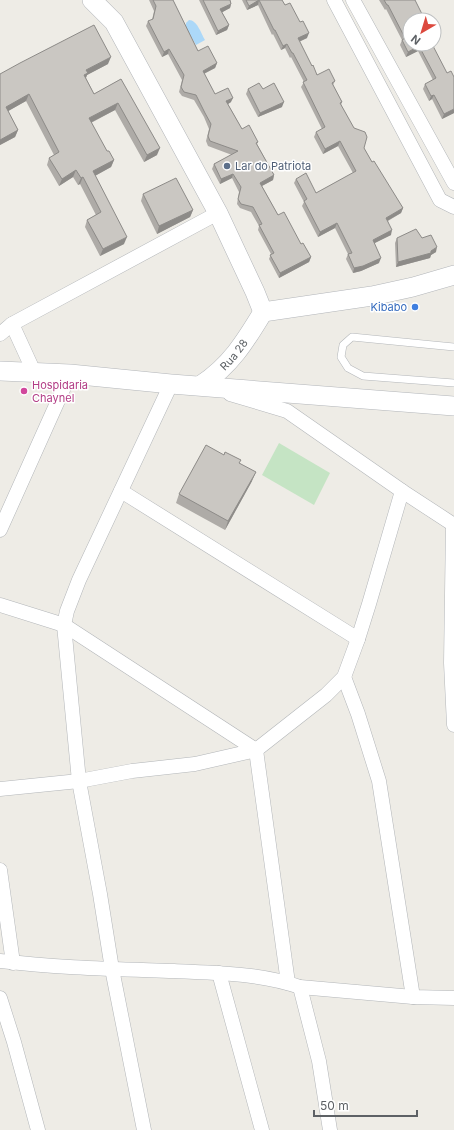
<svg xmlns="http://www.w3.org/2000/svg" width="454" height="1130" font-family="Inter,sans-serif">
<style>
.green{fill:#c5e4c4}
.water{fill:#acd8f8}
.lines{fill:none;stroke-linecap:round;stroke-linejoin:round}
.lane-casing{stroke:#b3b6b9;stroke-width:8}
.street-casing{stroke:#b3b6b9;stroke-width:15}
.secondary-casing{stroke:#b2b5b9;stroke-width:20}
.lane{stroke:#fff;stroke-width:7}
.street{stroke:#fff;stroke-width:14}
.secondary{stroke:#fff;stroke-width:19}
.wall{fill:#aeaba7}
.shaded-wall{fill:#8d8b88}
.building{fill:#cac7c2;stroke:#8d8b88}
.service-dot{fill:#5c6f8a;stroke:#fff;stroke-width:1.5}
.shop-dot{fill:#3f7fe0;stroke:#fff;stroke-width:1.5}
.hotel-dot{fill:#d1479c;stroke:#fff;stroke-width:1.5}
.labels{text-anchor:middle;stroke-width:3;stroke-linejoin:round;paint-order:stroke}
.service-label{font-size:11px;fill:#4e5e75;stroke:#fff;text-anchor:start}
.shop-label{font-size:11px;fill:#366cbe;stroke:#fff;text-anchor:end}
.street-label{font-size:11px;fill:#5d6165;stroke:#fff}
.hotel-label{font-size:11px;fill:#b23c85;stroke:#fff;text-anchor:start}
</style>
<rect width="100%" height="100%" fill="#eeece6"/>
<path class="green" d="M279 443 330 473 314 505 262 475Z"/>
<path class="water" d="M189 20C197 20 201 33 205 40L196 45 186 28V23Z"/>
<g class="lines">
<defs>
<path id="lane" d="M454 347 352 337 343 345 341 357 348 368 363 376 454 383"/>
<g id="street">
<path d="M334 0 440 200 454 207"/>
<path d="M353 0 454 183"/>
<path d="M12 324 34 372"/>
<path d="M0 334 12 324 218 213"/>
<path d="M230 394 287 411 402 491 454 525"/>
<path d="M121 491 358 639"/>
<path d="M453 525 451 663 454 725"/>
<path d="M0 530 70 374"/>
<path d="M0 605 64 625 256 750 288 983"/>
<path d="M344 677 358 714 379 781 413 997"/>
<path d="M0 789 79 781 132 771 195 764 256 750 326 695 344 677 358 639 369 604 402 491"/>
<path d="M0 870 13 963"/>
<path d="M0 961C57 968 116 969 174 971 216 973 260 973 300 987L413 997 454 998"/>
<path d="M219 973 262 1130"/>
<path d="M300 987 319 1061 330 1130"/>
<path d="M0 998 14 1042 38 1130"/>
<path d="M144 1130 112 969 100 894 79 781 64 625 67 611 79 580 171 384"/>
</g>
<g id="secondary">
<path d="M92 0 114 22 218 213 255 292 263 312"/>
<path d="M263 312 372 296 413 287 454 275"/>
<path d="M0 371 70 374 171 384 454 406"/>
<path id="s1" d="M201 385C230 366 245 342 263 312"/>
</g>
</defs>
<use href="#lane" class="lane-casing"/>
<use href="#street" class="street-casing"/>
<use href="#secondary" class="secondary-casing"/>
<use href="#lane" class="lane"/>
<use href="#street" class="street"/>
<use href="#secondary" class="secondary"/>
</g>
<g class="wall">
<path d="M149 0H173L198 51 217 63 215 68 204 74 215 94 231 102 228 104 242 129 258 142 257 144 274 175 273 180 262 186 278 215 301 244 311 257 309 262 279 278 269 259 271 254 258 230 259 226 251 212 240 208 237 204 239 192 232 178 220 184 212 169 214 164 232 155 208 146 206 141 209 129 204 117 194 100 182 96 179 92 182 80 168 54 162 57 146 26 148 21 152 20 154 11Z"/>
<path d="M199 0H230L231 4 230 8 222 12 229 25 227 30 216 35Z"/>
<path d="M242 0H282L285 5 307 38 299 42 312 66 317 75 335 81 333 85 342 102 341 105 364 148 372 162 403 208 401 213 388 221 391 235 374 243 379 263 361 271 353 273 346 259 348 254 335 228 318 237 302 206 304 202 294 183 296 179 316 193 353 173 338 146 323 154 314 137 316 132 322 129 301 87 304 82 291 57 290 58 285 48 281 50 273 34 272 35 258 5 247 10Z"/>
<path d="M379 0H415L432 44 454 113 442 119 432 99 429 101 423 89 425 84 433 80 418 51 406 57 400 45 402 40 386 9 385 10Z"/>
<path d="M108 64 87 75 86 78 94 94 121 79 157 155 144 162 115 110 91 123 107 151 114 160 111 167 95 176 124 244 100 256 85 227 87 220 96 215 80 184 78 185 73 177 59 186 47 165 49 158 54 155 26 101 8 111 18 130 15 137 0 145V74Z"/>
<path d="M248 89H263L282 107 258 117 246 94Z"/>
<path d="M143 194 193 210 190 217 157 234 141 201Z"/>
<path d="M397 238H422L436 252 431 255 430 258 396 267 395 243Z"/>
<path d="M240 463 252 481 225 530 176 503 179 494Z"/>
</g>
<g class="shaded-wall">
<path d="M259 0 258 5 247 10 249 6Z"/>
<path d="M231 4 230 8 219 14 220 9Z"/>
<path d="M229 25 227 30 216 35 218 31Z"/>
<path d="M309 33 307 38 296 43 298 38Z"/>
<path d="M287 44 285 48 281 50 283 46Z"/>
<path d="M419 46 418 51 406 57 408 52Z"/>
<path d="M169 49 168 54 162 57 164 52Z"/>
<path d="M111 57 108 64 87 75 85 80 82 82 86 70Z"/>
<path d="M217 63 215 68 201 75 203 71Z"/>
<path d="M29 94 26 101 3 114 6 107Z"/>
<path d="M434 95 432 99 429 101 431 96Z"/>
<path d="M233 98 231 102 225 106 226 101Z"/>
<path d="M284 102 282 107 258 117 260 113Z"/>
<path d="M118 103 115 110 86 125 89 118Z"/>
<path d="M454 109V113L442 119 444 114Z"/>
<path d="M18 130 15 137 0 145V140Z"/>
<path d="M340 141 338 146 323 154 325 149Z"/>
<path d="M160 148 157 155 144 162 147 155Z"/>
<path d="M114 160 111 167 91 178 93 171Z"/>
<path d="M76 170 73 177 59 186 62 179Z"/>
<path d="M233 174 232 178 220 184 221 179Z"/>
<path d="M274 175 273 180 258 188 260 183Z"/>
<path d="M83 177 80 184 78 185 81 178Z"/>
<path d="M403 208 401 213 385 222 386 218Z"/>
<path d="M193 210 190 217 157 234 159 226Z"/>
<path d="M337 223 335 228 318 237 320 232Z"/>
<path d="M392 230 391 235 371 245 373 240Z"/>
<path d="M127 237 124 244 100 256 103 249Z"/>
<path d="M437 247 436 252 431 255 430 258 396 267 398 262 431 251Z"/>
<path d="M311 257 309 262 279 278 280 273Z"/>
<path d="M381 258 379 263 361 271 353 273 354 268Z"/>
<path d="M256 472 252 481 225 530 228 521Z"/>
</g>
<g class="building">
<path d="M153 0H173L198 51 208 46 217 63 203 71 215 94 228 88 233 98 226 101 242 129 249 125 258 142 256 143 274 175 260 183 278 215 284 212 301 244 303 243 311 257 280 273 270 255 274 253 259 225 262 224 253 207 241 204 238 199 241 187 233 174 221 179 214 164 238 151 210 141 208 136 211 124 205 113 196 95 184 92 181 87 184 75 169 49 164 52 148 21 153 19 156 6Z"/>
<path d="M203 0H230L231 4 220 9 229 25 218 31Z"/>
<path d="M246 0H282L285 5 290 3 300 22 303 21 309 33 298 38 312 66 313 65 317 75 329 69 335 81 332 83 342 102 340 103 354 128 365 132 367 137 364 148 372 162 374 161 403 208 386 218 392 230 373 240 381 258 363 266 354 268 348 254 352 253 337 223 320 232 304 201 307 199 296 179 306 173 316 193 356 171 340 141 325 149 316 132 325 127 303 82 307 80 293 53H292L287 44 283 46 275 30H274L259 0 249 6Z"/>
<path d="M384 0H415L425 20H410V44H432L447 73 451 71 454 77V109L444 114 434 95 431 96 425 84 436 78 419 46 408 52 402 40 405 38 388 5H387Z"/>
<path d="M94 25 111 57 86 70 88 73 84 75 94 94 121 79 160 148 147 155 118 103 89 118 107 151H109L114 160 93 171 127 237 103 249 87 220 101 212 83 177 81 178 76 170 62 179 49 158 59 152 29 94 6 107 18 130 0 140V74L20 63Z"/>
<path d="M259 83 263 89 274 83 284 102 260 113 248 89Z"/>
<path d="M176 178 193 210 159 226 143 194Z"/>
<path d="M416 229 422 238 431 235 437 247 431 251V253L398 262 397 238Z"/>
<path d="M206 445 224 455 225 452 241 460 239 463 256 472 228 521 179 494Z"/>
</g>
<circle class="service-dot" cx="227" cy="166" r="4"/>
<circle class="shop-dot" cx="415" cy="307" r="4"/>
<circle class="hotel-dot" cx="24" cy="391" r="4"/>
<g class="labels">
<g class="service-label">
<text x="235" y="170">Lar do Patriota</text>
</g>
<g class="shop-label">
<text x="407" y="311">Kibabo</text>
</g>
<g class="street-label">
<text dy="4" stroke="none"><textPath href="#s1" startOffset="45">Rua 28</textPath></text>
</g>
<g class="hotel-label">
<text x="32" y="389">Hospidaria<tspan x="32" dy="13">Chaynel</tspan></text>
</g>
</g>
<g transform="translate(422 32) rotate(218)"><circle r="19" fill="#ffffff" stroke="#bec0c1"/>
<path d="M0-3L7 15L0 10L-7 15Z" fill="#dc493e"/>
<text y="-6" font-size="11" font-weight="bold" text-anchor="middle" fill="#5d6165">N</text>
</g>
<path d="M314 1110v6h103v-6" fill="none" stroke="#5d6165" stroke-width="2"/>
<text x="320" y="1110" font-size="12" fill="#5d6165" stroke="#ffffff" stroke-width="3" paint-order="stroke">50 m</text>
</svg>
